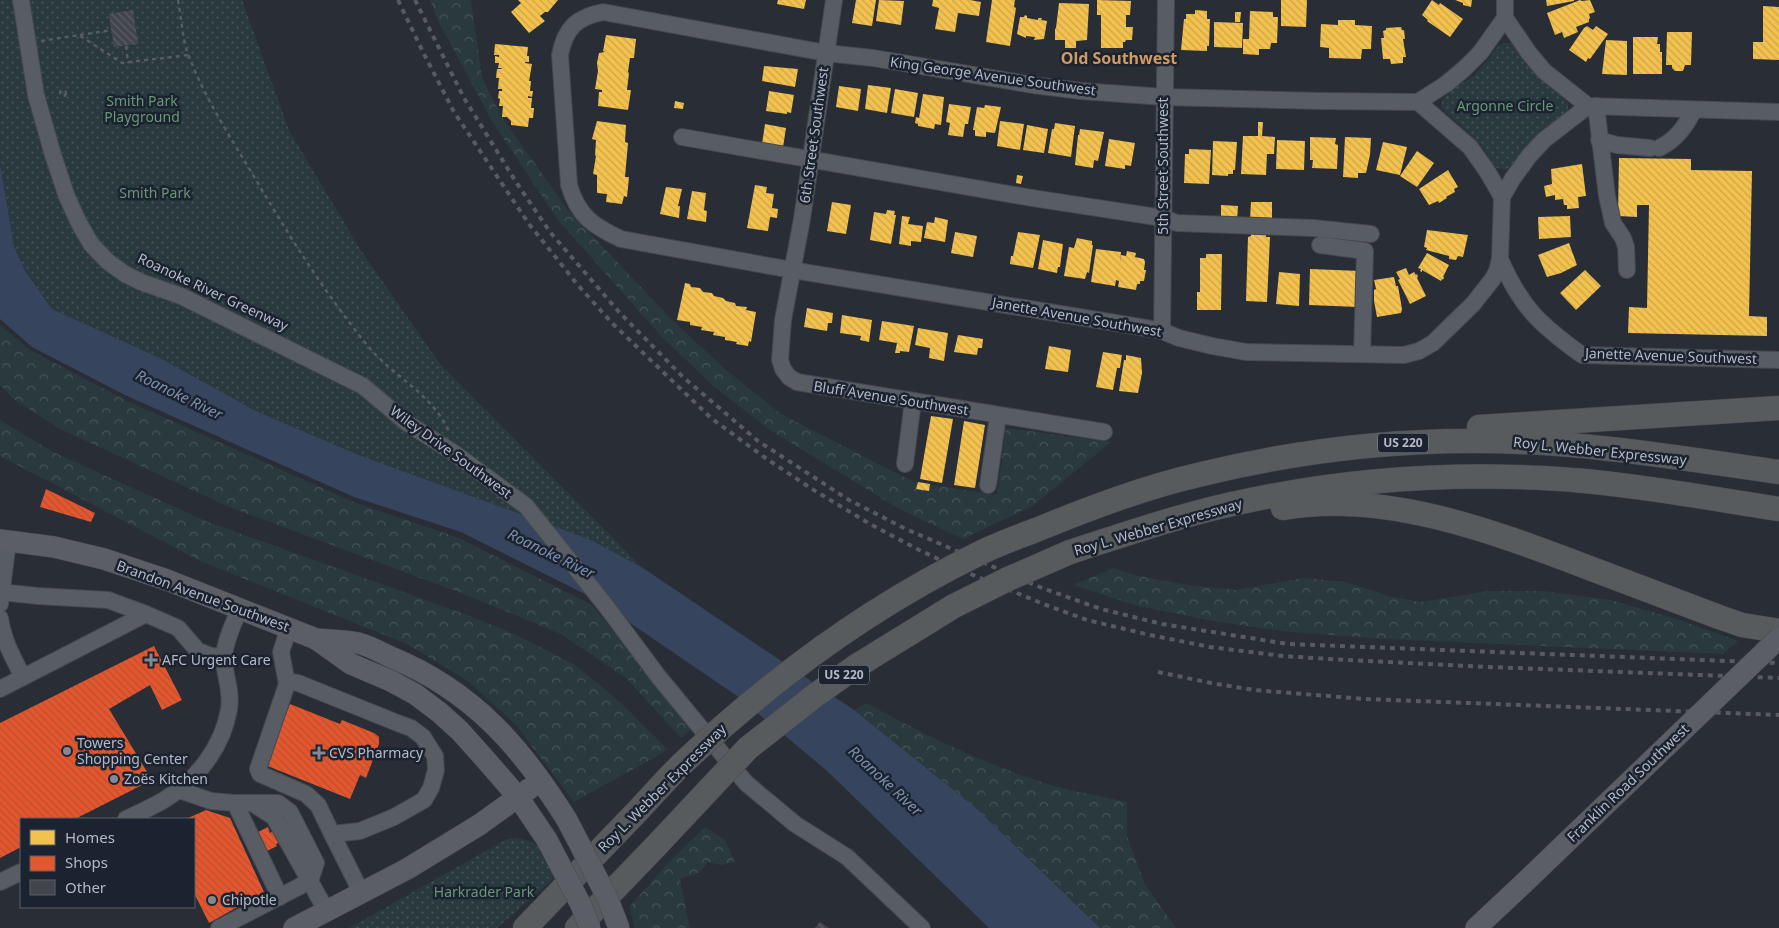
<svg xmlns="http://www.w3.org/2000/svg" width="1779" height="928" font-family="'Noto Sans',sans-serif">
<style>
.green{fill:url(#green-dots)}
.forest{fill:url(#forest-crowns)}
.water{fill:#37445d}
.homes{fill:url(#homes-back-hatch)}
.shops{fill:url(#shops-back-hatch)}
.building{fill:url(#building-back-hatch)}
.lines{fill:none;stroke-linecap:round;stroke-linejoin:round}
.minor-casing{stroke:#45484e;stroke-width:18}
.major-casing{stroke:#474a52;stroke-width:22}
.highway-casing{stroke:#464951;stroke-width:25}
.path{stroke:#575b61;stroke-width:2.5;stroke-dasharray:4 4;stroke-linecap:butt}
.minor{stroke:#585c63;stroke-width:16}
.major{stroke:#5b5e65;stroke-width:21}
.highway{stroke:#585b5d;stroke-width:24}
.rail{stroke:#575b61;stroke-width:4;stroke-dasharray:5 5;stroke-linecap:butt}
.major-bridge-casing{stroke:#474a52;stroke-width:22;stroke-linecap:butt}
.highway-bridge-casing{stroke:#464951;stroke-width:25;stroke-linecap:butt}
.major-bridge{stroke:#5b5e65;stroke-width:21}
.highway-bridge{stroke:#585b5d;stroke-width:24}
.poi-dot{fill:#838893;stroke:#1c2330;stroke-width:2}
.labels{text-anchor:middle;stroke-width:5;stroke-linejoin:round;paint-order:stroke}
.shield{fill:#1c2330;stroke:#868c99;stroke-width:1}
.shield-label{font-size:12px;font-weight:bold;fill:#b3b9c6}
.street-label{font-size:14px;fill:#b3b9c6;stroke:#1c2330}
.park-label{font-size:14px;fill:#6b9678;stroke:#1c2330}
.poi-label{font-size:14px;fill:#b3b9c6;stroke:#1c2330;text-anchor:start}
.water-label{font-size:15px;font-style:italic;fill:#7c8dad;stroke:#1c2330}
.quarter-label{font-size:16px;font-weight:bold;fill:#cf9b65;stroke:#1c2330}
</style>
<defs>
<pattern id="green-dots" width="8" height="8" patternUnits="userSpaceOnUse" patternTransform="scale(1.25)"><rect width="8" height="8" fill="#29393d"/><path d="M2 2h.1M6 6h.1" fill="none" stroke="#465458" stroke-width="1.8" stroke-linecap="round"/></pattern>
<pattern id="forest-crowns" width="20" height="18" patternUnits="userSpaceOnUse" patternTransform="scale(1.25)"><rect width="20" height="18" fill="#29393d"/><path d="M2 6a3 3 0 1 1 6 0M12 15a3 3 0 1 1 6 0" fill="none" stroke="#465458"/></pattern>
<pattern id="homes-back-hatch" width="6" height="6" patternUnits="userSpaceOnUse" patternTransform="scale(1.25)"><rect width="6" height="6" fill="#f2c14e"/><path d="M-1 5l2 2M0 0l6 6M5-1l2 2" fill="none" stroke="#cca64a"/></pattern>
<pattern id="shops-back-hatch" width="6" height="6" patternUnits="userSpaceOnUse" patternTransform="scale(1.25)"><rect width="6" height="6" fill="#e4572e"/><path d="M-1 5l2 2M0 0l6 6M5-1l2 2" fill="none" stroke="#b84f31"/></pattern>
<pattern id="building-back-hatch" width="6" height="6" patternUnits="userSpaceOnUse" patternTransform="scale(1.25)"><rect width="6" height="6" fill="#42454c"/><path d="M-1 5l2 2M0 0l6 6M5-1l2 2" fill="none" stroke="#5b5e64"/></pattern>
</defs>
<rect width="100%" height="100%" fill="#292d35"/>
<g class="green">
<path d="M0 0H242L289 130 360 249 440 364 643 568 589 539 359 455 258 412 162 359 52 309 25 271 14 246 0 164Z"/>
<path d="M1504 43H1510L1516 46 1563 96C1568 103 1570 106 1566 114L1523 151 1510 167 1505 170 1495 167 1486 152 1475 139 1441 108C1443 89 1461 86 1473 76 1482 67 1491 56 1499 45Z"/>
<path d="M517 838C543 843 545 855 557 876L497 928H349L507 839Z"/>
</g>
<g class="forest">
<path d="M430 0H471L482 77 501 116 568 210 674 322 725 369 781 414 914 482 997 495 1006 428 1111 442 1034 505 963 539 899 509 770 430 713 386 662 337 557 219 492 121 437 19Z"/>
<path d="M0 325 30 350 127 401 356 503 459 538 592 605 692 728 681 738 626 678 561 634 461 593 229 507 60 429 15 400 0 385Z"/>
<path d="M0 420 53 452 208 522 465 614 523 638 578 667 620 702 668 750 574 802 516 725 468 681 407 644 200 561 0 456Z"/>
<path d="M1114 568 1134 575 1182 584 1235 590 1304 578 1346 582 1392 597 1421 602 1488 591H1544L1611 600 1677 619 1738 641 1723 654 1385 639 1289 632 1213 621 1138 606 1073 585Z"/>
<path d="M866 703C925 735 984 764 1048 784 1074 792 1101 796 1127 802V836L1145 884 1176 928H1100L976 808 854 710Z"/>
<path d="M705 827 725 840 735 862 721 865 708 862 700 872 680 879 690 928H635L629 907 671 860Z"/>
</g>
<path class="water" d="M0 164 14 246 25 271 52 309 162 359 258 412 359 455 589 539 643 568 854 710 976 808 1100 928H989L825 769 737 696 595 599 461 532 354 497 127 396 32 347 0 319Z"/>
<g class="homes">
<path d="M518 0H558L548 12H545L540 16 545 21 529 33 511 12 521 3Z"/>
<path d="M778 0H806L804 9 777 4Z"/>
<path d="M856 0H876L872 26 852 23Z"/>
<path d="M879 0 904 1 901 25 876 21Z"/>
<path d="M933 0H970L981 2 979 16 958 13 955 32 935 29 939 8 932 6Z"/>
<path d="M992 0H1015L1014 7 1016 8 1010 46 986 42Z"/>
<path d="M1097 0 1131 1 1130 15H1126V27H1133L1132 40H1126L1125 42H1123V48H1101V15H1097Z"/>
<path d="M1281 0H1307L1306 27 1281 26Z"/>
<path d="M1432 0 1439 5 1440 3 1463 19 1450 37 1427 21 1428 20 1422 15Z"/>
<path d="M1455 0H1472L1471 7 1463 5V3Z"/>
<path d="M1546 0H1574V1L1547 6Z"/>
<path d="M1580 0 1582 1 1590 0 1595 12 1589 14 1590 18 1589 19V22L1576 27 1578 32 1564 38 1562 32 1555 35 1547 13Z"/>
<path d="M1059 3 1089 4 1087 40 1076 41V48H1065V40H1055V29L1056 28Z"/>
<path d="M1763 6 1779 7V60L1753 59V42H1763Z"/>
<path d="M1195 10 1207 11V19H1210L1209 46H1207V51L1181 50 1184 19H1186V14H1195Z"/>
<path d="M1250 11 1273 12V17H1278L1277 43H1271L1270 49H1259V55L1243 54V39H1249Z"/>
<path d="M1235 12H1241L1240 22H1235Z"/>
<path d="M1025 15 1027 16V18L1038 20V18H1042L1041 20 1047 21 1044 39 1034 40 1035 37 1026 36V38L1017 34 1020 17H1024Z"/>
<path d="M1338 20H1355V25L1372 26 1371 49H1362L1361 59 1329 58V48L1320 47 1321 24 1338 25Z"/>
<path d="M1214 22 1243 23 1242 48 1214 47Z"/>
<path d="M1587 26 1593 30 1596 26 1608 34 1590 59 1588 58 1586 62 1569 50 1584 28Z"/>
<path d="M1401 27 1402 30H1404L1405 39H1403L1406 57H1403V63L1391 64 1390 59H1383L1381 38H1384L1383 31 1386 30V28Z"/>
<path d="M1667 32H1692L1691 65H1685L1683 71H1675L1672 68V65H1666Z"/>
<path d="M606 35 636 39 634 58H630L628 72 629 73 627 90H631L628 110 598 106 599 92H602V90L595 89 598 71 597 63 599 53 605 52 603 51Z"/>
<path d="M1633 37H1658L1657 44H1660V52H1662V74H1633Z"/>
<path d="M1606 40 1627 41V75L1602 74Z"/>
<path d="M495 44 528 47 527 56H529V62H525V63L532 64 529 81H531L530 91H533L532 97 528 96V98H532L531 108H534L533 118H529L528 127 511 125V121L507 117H502L503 106H499L500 99 498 98 499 91H502V89H498L499 78H496L497 69H501L502 68H498L499 63H495V56L499 57V55H494Z"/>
<path d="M764 66 798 69 795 87 762 81Z"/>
<path d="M868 85 891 88 887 113 865 109Z"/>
<path d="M839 86 861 89 858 111 836 107Z"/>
<path d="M895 89 918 93 914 117 891 113Z"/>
<path d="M769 91 794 95 791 113 787 112V114L766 111Z"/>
<path d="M923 94 944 97 941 125 935 124 934 129 918 126V124L915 123 916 117 919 118Z"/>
<path d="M675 101 684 103 683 109 674 108Z"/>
<path d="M949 104 971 107 968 124H965L963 137 948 135 950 123 946 122Z"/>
<path d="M985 105 1001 107 995 133 986 132V137L975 136V130H973L977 107 984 108Z"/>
<path d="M597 121 626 125 625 142 628 143 625 177H629L627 197 624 196 622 204 606 202 607 194 597 193V175L593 174 596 156 595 155 596 140 592 139Z"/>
<path d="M1000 121 1024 124 1020 150 997 146Z"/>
<path d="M1258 122H1263L1262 136 1275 137 1274 154H1267L1266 175 1241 174 1243 136H1258Z"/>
<path d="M1055 123 1075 126 1071 157 1048 153 1052 129H1054Z"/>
<path d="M765 124 786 128 783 147 762 144Z"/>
<path d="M1027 125 1048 129 1044 153 1023 150Z"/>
<path d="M1080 129 1104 132 1098 161 1094 160 1093 168 1075 165 1078 135H1079Z"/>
<path d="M1310 137 1336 138 1335 144 1338 145 1337 169 1312 168 1313 160H1310Z"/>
<path d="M1345 137 1371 138 1370 155 1366 173H1358V178L1343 177Z"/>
<path d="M1109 139 1135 143 1131 166 1125 165V169L1105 166Z"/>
<path d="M1277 140 1305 141 1304 170 1276 169Z"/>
<path d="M1213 141 1237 142 1235 170H1233V174H1228V176L1212 175Z"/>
<path d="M1383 142 1407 147 1400 175 1376 170Z"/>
<path d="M1189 149 1211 150 1209 184 1184 183 1185 154H1189Z"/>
<path d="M1417 151 1434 163 1417 187 1400 176Z"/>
<path d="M1619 158 1691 159V170L1752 171 1749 316 1767 317V336L1628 333 1629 307 1647 308 1649 205H1637V217L1618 216Z"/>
<path d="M1582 164 1586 196 1578 197 1579 208 1567 209V205H1564L1563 199 1555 200V195L1546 197 1544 186 1552 184 1551 169Z"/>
<path d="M1448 170 1458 187 1454 189 1455 192 1446 197 1447 198 1439 203 1438 201 1429 205 1419 189Z"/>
<path d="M1017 175 1023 176 1021 184 1016 183Z"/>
<path d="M755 185 767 187 766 193 774 194 772 208 778 209 777 218 770 217 768 231 747 228Z"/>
<path d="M666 187 682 189 678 206H680L679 218 660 214Z"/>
<path d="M692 191 706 193 704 210 707 211 706 222 687 219Z"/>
<path d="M832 202 851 205 846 234 827 231Z"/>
<path d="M1251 202H1272V220L1250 219Z"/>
<path d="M1221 205 1238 206 1237 221 1221 220Z"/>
<path d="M887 210 895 211 894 215H896L891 244 870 240 874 212 886 214Z"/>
<path d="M902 216 910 217 908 224 923 226 921 242 911 241V246L899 244Z"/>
<path d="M1570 216 1571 237 1539 239 1538 217Z"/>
<path d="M935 217 948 220 945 242 924 238 927 222 934 223Z"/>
<path d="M1251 229 1266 230V237H1270L1267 302 1246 301 1248 237 1251 236Z"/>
<path d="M1427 230 1468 235 1463 257 1458 256 1456 260 1449 259V256L1426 250 1427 248 1424 247Z"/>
<path d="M955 232 977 236 973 257 951 253Z"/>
<path d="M1018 232 1040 235 1033 268 1010 264 1011 256H1013Z"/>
<path d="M1077 238 1092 241V245H1093L1089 273 1087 272 1085 279 1064 276 1069 247 1074 248Z"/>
<path d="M1043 240 1063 244 1060 267H1058L1057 273 1038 269Z"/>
<path d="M1569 243 1577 265 1561 273 1547 277 1538 255Z"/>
<path d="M1096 249 1121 252 1120 263 1121 255 1126 256 1127 251 1136 253 1135 257 1144 259 1145 262 1144 270H1146L1144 281H1140V284H1137L1136 290 1118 287 1119 281 1116 280 1115 286 1091 282Z"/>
<path d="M1427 253 1449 265 1443 277H1444L1443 280 1442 279 1441 281 1422 270V272L1420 271 1421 269 1418 268Z"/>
<path d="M1206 254H1222L1221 310H1197V292H1200V258H1206Z"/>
<path d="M1406 268 1409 275 1414 272 1416 275 1417 274 1418 277 1417 278 1426 296 1410 304 1398 280 1400 279 1396 272Z"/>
<path d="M1310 269 1360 271 1358 307 1309 305Z"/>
<path d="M1585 270 1601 286 1576 310 1560 293Z"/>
<path d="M1279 272 1300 274 1299 306 1276 304Z"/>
<path d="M1394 277 1396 286H1398L1402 309 1401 313 1377 317 1374 301V290L1376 289 1374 280Z"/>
<path d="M685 283 690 284 691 287 700 288 703 292 712 293 714 296 723 298 726 301 735 303 736 306 747 307 746 310 756 312 751 342 749 341 748 346 736 344 737 342 725 340V337L713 335 714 332 701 330 702 327 690 325V322L677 320Z"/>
<path d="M807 308 833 313 832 323H828L827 331 804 327Z"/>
<path d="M842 315 872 320 869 342 860 340 861 336 840 333Z"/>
<path d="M882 321 914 326 909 352 900 351V353H895L897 343 879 340Z"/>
<path d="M918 328 948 333 944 361 929 358 930 348 915 345Z"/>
<path d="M958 335 983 339 982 348H978L977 355 954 352Z"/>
<path d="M1049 346 1071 350 1068 372 1045 369Z"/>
<path d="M1103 352 1122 355 1120 368H1117L1113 390 1096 387Z"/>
<path d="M1126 355 1141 358 1142 373 1138 393 1119 391 1124 360H1126Z"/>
<path d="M931 416 953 419 942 483 920 479Z"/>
<path d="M964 421 985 425 975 488 954 485Z"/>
<path d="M918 482 930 484 929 491 916 489Z"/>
</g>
<g class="shops">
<path d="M46 489 95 513 91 522 40 507Z"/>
<path d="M154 646 182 700 162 710 150 685 109 709 152 780 75 819H21V847L0 858V723Z"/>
<path d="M290 704 340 724 342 720 374 733 379 737V744L366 778 360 775 350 799 265 765Z"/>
<path d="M206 810 230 818 264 892 209 923 194 893V819H186Z"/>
<path d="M290 812 282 841 276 844 277 846 265 852 256 833 268 827 270 833 277 829Z"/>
</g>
<g class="building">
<path d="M133 10 138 44 114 47 109 14Z"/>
<path d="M820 922 829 928H815Z"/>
</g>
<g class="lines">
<defs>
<g id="minor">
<path d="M21 0 36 95 53 155 67 197 79 223 91 244 107 261 125 274 141 282 181 296 363 386 407 423 454 453 526 506 606 606 658 676 746 783 795 824 847 857 922 928"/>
<path d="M834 0 802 219 783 320 780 360 783 369 789 377 797 382 1104 432"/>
<path d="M1505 18 1480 53 1464 69 1446 84 1418 102 1322 101 1164 97 1081 91 1033 85 873 58 826 53 603 12C577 17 565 28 560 55L569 185C578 216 593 226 621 239L792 270 1140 327 1162 331 1179 338 1212 346 1246 352 1404 355 1419 351 1433 343 1473 304 1492 280 1497 271 1500 259 1502 197 1513 178 1530 155 1544 140 1588 106"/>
<path d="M1505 18 1529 53 1544 71 1588 106 1779 112"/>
<path d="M1505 18V0"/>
<path d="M1418 102 1470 147 1487 171 1502 197"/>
<path d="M1596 106 1607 196 1613 223 1623 238 1626 247 1627 270"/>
<path d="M682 137 1032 198 1163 218 1177 223 1313 228 1371 234"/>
<path d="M1599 140 1617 145 1650 148"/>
<path d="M1659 148C1676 140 1685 127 1694 110"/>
<path d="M1320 245 1365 251 1362 354"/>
<path d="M1500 259C1521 307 1539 324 1582 355L1779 360"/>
<path d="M1162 331 1166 0"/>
<path d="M905 464 913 401"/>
<path d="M988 485 998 416"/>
<path d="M0 592 38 596 108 600 146 614 178 628 198 651 211 656 224 657"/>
<path d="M0 604 8 541"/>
<path d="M0 618C3 640 13 658 23 677"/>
<path d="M291 682 298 683 400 724 411 728 423 737 435 756 436 770 431 788 424 800 394 817 360 831 332 834 318 805 306 794 260 774 258 769 287 684Z"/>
<path d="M287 684 281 652 289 628"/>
<path d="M0 689 146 614"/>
<path d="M179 790 211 801 235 803 280 897"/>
<path d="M252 803 274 817 327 912"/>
<path d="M126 819C139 813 152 807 164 800 196 781 223 747 229 709 232 692 225 677 224 660 223 645 234 622 240 608"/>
<path d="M332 834 362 894"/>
<path d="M0 882 21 872"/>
<path d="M219 928 310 881 316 863 290 812 278 803H235"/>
</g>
<g id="major">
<path d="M0 540 54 547 104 559 167 580 316 639 351 664 391 681 415 694 439 712 460 731 485 759 518 797 547 840"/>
<path d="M316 639C330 640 345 640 358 643 370 646 382 653 393 658 474 692 522 748 567 820"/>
<path d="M294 928 407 869 479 825 529 789"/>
<path d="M1476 928 1524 883"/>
</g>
<g id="highway">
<path d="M1479 427 1779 408"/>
<path d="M1283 508C1383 490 1492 531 1584 566 1629 583 1674 600 1719 617L1742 625 1779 631"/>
<path d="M1036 530C1090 508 1145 487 1202 474 1293 452 1387 440 1480 441 1581 441 1680 458 1779 472"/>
<path d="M1070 552C1129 533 1189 512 1251 500 1347 480 1445 473 1543 478 1622 482 1701 497 1779 509"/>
<path d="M525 928 627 822"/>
<path d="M577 928 655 847"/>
</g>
</defs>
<use href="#minor" class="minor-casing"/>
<use href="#major" class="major-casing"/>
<use href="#highway" class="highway-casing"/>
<g class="path">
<path d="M178 0C182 20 182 41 190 59 206 100 231 138 253 175 288 234 324 292 367 345 393 377 432 393 449 432"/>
<path d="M80 35 112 30"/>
<path d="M41 41 79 35 122 63 188 55"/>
<path d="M126 46 128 63"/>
<circle cx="63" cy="93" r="3"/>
</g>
<use href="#minor" class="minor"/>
<use href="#major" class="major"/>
<use href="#highway" class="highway"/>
<g class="rail">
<path d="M398 0 424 54 454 112 529 224 577 284 612 323 711 418 764 457 812 489 870 524 921 551 973 575 1046 605 1087 620 1150 635 1210 647 1283 656 1329 659 1489 667 1779 678"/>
<path d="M415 0 464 98 516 182 550 232 619 312 683 377 758 441 849 500 906 529 1042 588 1101 609 1162 624 1288 644 1779 663"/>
<path d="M1158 672 1211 683 1254 690 1365 699 1779 715"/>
</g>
<defs>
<g id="major-bridge">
<path d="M567 820 607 897 619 928"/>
<path d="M547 840 581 905 590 928"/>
<path d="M1524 883 1779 638"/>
</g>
<g id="highway-bridge">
<path d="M627 822C646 803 664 781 684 762 772 679 871 606 980 553 998 544 1018 537 1036 530"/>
<path d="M655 847 748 748 813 697 855 667 954 606 1008 579 1070 552"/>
</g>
</defs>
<use href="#major-bridge" class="major-bridge-casing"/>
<use href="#highway-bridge" class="highway-bridge-casing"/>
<use href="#major-bridge" class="major-bridge"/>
<use href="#highway-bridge" class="highway-bridge"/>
</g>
<g class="poi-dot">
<path d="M148.5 652.5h5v5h5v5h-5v5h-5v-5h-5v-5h5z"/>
<circle cx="67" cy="751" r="5"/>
<path d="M316.5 745.5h5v5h5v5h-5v5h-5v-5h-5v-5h5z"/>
<circle cx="114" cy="779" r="5"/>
<circle cx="212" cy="900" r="5"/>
</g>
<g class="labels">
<g class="shield">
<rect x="1378" y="433.5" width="50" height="19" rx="4"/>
<rect x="819" y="665.5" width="50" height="19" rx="4"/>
</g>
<g class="shield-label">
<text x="1403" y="447">US 220</text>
<text x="844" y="679">US 220</text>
</g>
<g class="street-label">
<text transform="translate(993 76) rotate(8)" y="5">King George Avenue Southwest</text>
<text transform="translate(814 135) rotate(-82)" y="5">6th Street Southwest</text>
<text transform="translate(1163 166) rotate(-90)" y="5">5th Street Southwest</text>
<text transform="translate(213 292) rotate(25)" y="5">Roanoke River Greenway</text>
<text transform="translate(1077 317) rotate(10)" y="5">Janette Avenue Southwest</text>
<text transform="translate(1671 356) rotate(2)" y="5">Janette Avenue Southwest</text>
<text transform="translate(891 398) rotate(9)" y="5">Bluff Avenue Southwest</text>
<text transform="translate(1600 451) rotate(6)" y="5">Roy L. Webber Expressway</text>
<text transform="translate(451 452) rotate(36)" y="5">Wiley Drive Southwest</text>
<text transform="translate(1158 527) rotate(-16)" y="5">Roy L. Webber Expressway</text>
<text transform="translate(203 596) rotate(20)" y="5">Brandon Avenue Southwest</text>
<text transform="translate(1628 783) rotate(-44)" y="5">Franklin Road Southwest</text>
<text transform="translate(662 788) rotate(-45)" y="5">Roy L. Webber Expressway</text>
</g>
<g class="park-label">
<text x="142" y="106">Smith Park<tspan x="142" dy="16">Playground</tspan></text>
<text x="1505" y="111">Argonne Circle</text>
<text x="155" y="198">Smith Park</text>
<text x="484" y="897">Harkrader Park</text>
</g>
<g class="poi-label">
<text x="162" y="665">AFC Urgent Care</text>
<text x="77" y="748">Towers<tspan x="77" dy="16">Shopping Center</tspan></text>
<text x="329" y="758">CVS Pharmacy</text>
<text x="124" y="784">Zoës Kitchen</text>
<text x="222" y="905">Chipotle</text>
</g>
<g class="water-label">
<text transform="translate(179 395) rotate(26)" y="5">Roanoke River</text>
<text transform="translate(551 554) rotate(26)" y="5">Roanoke River</text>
<text transform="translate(885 781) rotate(43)" y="5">Roanoke River</text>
</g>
<g class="quarter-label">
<text x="1119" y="64">Old Southwest</text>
</g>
</g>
<rect x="20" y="818" width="175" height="90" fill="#1c2330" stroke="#585f6c"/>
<rect x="30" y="830" width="25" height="15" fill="#f2c14e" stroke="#585f6c"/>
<text x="65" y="843" font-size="15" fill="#b3b9c6">Homes</text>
<rect x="30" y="856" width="25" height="15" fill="#e4572e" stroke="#585f6c"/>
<text x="65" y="868" font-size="15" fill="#b3b9c6">Shops</text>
<rect x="30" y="880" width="25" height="15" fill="#42454c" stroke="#585f6c"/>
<text x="65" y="893" font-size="15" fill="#b3b9c6">Other</text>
</svg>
